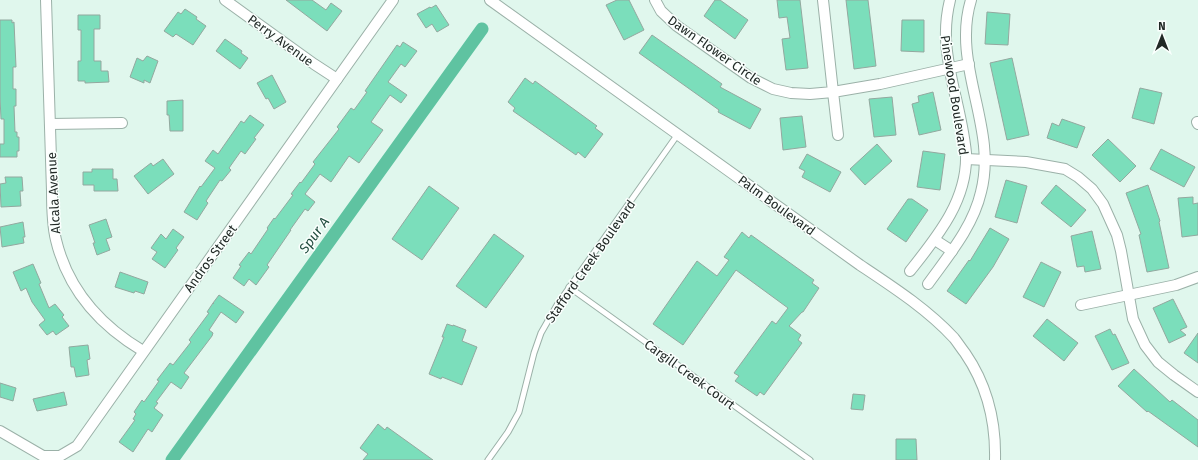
<svg xmlns="http://www.w3.org/2000/svg" width="1198" height="460" font-family="'Fira Sans',sans-serif">
<style>
.lines{fill:none;stroke-linecap:round;stroke-linejoin:round}
.canal{stroke:#5fc3a1;stroke-width:13}
.building{fill:#7bdebb;stroke:#93a89f}
.lane-casing{stroke:#9bb1a8;stroke-width:7}
.street-casing{stroke:#9bb1a8;stroke-width:12}
.lane{stroke:#fff;stroke-width:5}
.street{stroke:#fff;stroke-width:10}
.labels{text-anchor:middle;stroke-width:3;stroke-linejoin:round;paint-order:stroke}
.street-label{font-size:13px;fill:#212926;stroke:#fafffd}
.water-label{font-size:14px;font-style:italic;fill:#234e40;stroke:#fafffd}
</style>
<rect width="100%" height="100%" fill="#e0f7ed"/>
<g class="lines">
<path class="canal" d="M172 460 482 29"/>
</g>
<g class="building">
<path d="M286 0H312L326 10 331 3 342 11 327 31Z"/>
<path d="M617 0H629L644 30 624 40 606 5Z"/>
<path d="M715 0H720L748 20 735 39 704 16Z"/>
<path d="M777 0H800L808 68 786 70 782 39 790 38 787 17 779 18Z"/>
<path d="M846 0H868L876 66 854 69Z"/>
<path d="M436 5 449 25 437 32 432 24 426 28 417 14 430 7 431 8Z"/>
<path d="M185 9 197 17 196 19 206 26 193 45 176 34 173 37 164 31 178 12 181 14Z"/>
<path d="M987 12 1010 14 1008 45 985 44Z"/>
<path d="M78 15H100V29H94V61H101V71H108L109 82 85 83V81H78V61H81V30H78Z"/>
<path d="M0 20H12V23L14 22 16 67H13V89H16V106H14L15 132H17V137H19V151H17V157H0V144H4V119H1L0 98Z"/>
<path d="M902 20H924V52L901 51Z"/>
<path d="M652 35 722 84 720 87 761 109 750 129 718 112 719 110 639 53Z"/>
<path d="M225 39 242 51 241 53 248 58 240 69 216 51Z"/>
<path d="M403 42 417 51 405 67 401 64 388 82 407 95 401 103 390 95 371 122 383 130 359 163 349 156 331 182 320 174 305 194 315 202 308 211 305 209 290 230H291L267 265 269 267 256 285 249 279 244 286 233 278 241 266 239 265 249 252 251 254 268 229 267 228 274 218 275 219 293 195 291 194 300 182 301 183 315 164 313 162 339 129 337 127 351 108 354 110 367 92 365 91 397 45 400 47Z"/>
<path d="M147 56 158 61 150 83 144 80V83L130 77 137 58 143 61Z"/>
<path d="M1012 58 1029 135 1007 140 990 63Z"/>
<path d="M272 75 286 102 274 109 268 98 266 99 257 83Z"/>
<path d="M525 78 533 84 535 81 597 126 595 128 603 134 585 158 578 152 576 155 513 111 515 108 508 102Z"/>
<path d="M1140 88 1162 93 1154 124 1132 118Z"/>
<path d="M933 92 941 130 919 135 912 104 919 102 918 96Z"/>
<path d="M892 97 896 135 874 137 869 99Z"/>
<path d="M183 100V131H170L169 115H167V101Z"/>
<path d="M250 115 264 125 254 138 256 139 245 154 241 151 229 168 231 170 222 181 220 180 206 201 208 203 197 220 184 212 200 186 201 187 215 168 205 161 213 150 218 154 241 121 244 123Z"/>
<path d="M802 116 806 147 783 150 780 118Z"/>
<path d="M1062 119 1085 127 1077 148 1047 138 1052 123 1059 126Z"/>
<path d="M1108 139 1136 166 1120 182 1092 155Z"/>
<path d="M877 144 892 161 865 185 850 169Z"/>
<path d="M1161 149 1195 167 1184 187 1150 169Z"/>
<path d="M923 151 945 154 940 190 917 187Z"/>
<path d="M807 154 841 172 830 192 802 177 805 171 799 168Z"/>
<path d="M163 159 174 174 148 194 134 176 151 163 153 166Z"/>
<path d="M92 169H113V179H117L118 191H94V185H83V172H92Z"/>
<path d="M5 177H22L23 191H20L21 206 1 207 0 184 6 183Z"/>
<path d="M1006 180 1027 186 1017 223 995 217Z"/>
<path d="M1056 185 1086 210 1071 227 1041 203Z"/>
<path d="M1148 185 1160 221 1159 222 1169 268 1147 272 1139 235 1141 234 1126 193Z"/>
<path d="M429 186 459 208 422 260 392 239Z"/>
<path d="M1193 197V204L1198 203V235L1182 237 1178 198Z"/>
<path d="M908 199H912L928 210 906 242 887 229Z"/>
<path d="M106 219 112 237 106 239 110 250 97 255 93 243H95L89 225Z"/>
<path d="M23 222 25 237H23L24 243 2 247 0 227Z"/>
<path d="M990 228 1009 239 993 267 966 304 947 291 969 260 970 261Z"/>
<path d="M173 229 184 237 176 248 178 250 165 268 152 259 157 252 151 248 161 234 166 239Z"/>
<path d="M1092 231 1101 269 1085 272 1084 266 1077 267 1071 236Z"/>
<path d="M742 232 749 238 751 235 814 280 812 283 819 288 803 312H802L789 326 801 335 798 340 802 343 764 395 760 392 757 396 735 381 739 376 734 373 772 321 776 324 788 308 736 270 683 345 653 324 697 261 717 276 729 260 724 257Z"/>
<path d="M494 234 524 256 486 308 456 286Z"/>
<path d="M1041 262 1061 272 1044 307 1023 297Z"/>
<path d="M33 264 41 283 39 284 49 308 55 304 64 315 62 317 69 326 56 335 53 331 47 335 39 325 45 320 32 302 26 288 21 291 13 272Z"/>
<path d="M120 272 148 282 144 294 135 291 134 293 115 287Z"/>
<path d="M219 295 244 312 236 323 221 312 209 330 213 333 212 336 184 373 189 377 181 389 171 382 156 402 158 403 154 408 163 415 152 432 148 429 133 452 119 442 135 420 133 419 136 414 134 412 142 400 144 402 159 381 157 380 170 363 173 365 191 342 189 340 209 313 207 312 213 303 214 304 213 303Z"/>
<path d="M1173 299 1187 327 1180 330 1186 335 1169 343 1153 308Z"/>
<path d="M1047 319 1078 343 1064 361 1033 336Z"/>
<path d="M447 324 453 326V325L466 330 462 341 477 347 462 385 442 377 441 379 429 374 444 337H442Z"/>
<path d="M1110 329 1113 335 1115 334 1129 363 1112 370 1095 336Z"/>
<path d="M1198 333V363L1184 353Z"/>
<path d="M88 345 90 359 87 360 89 375 76 377 74 367H71L69 347Z"/>
<path d="M1134 369 1170 402 1172 400 1198 420V447L1148 411 1147 412 1118 386Z"/>
<path d="M0 383 16 388 13 401 0 397Z"/>
<path d="M64 392 67 405 37 411 33 399Z"/>
<path d="M853 394 865 395 863 410 851 409Z"/>
<path d="M378 424 385 430 387 427 433 460H363L368 454 360 448Z"/>
<path d="M896 439H916L917 460H896Z"/>
</g>
<g class="lines">
<defs>
<g id="lane">
<path d="M569 287 810 460"/>
<path d="M488 460 508 432 519 412 534 353 541 333 557 305 678 134"/>
</g>
<g id="street">
<path d="M46 0 52 191C52 207 52 224 56 240 68 290 101 326 143 351"/>
<path d="M225 0 314 64 337 79"/>
<path d="M490 0 860 265C893 287 927 309 954 338 958 343 961 348 965 353 987 385 996 421 995 460"/>
<path d="M655 0 661 11 677 26 751 78 773 89 791 93 810 94 833 92 823 0"/>
<path d="M1197 122 1198 124"/>
<path d="M50 124 122 123"/>
<path d="M838 135 833 92 880 84 969 64"/>
<path d="M966 159 1026 162 1065 169 1078 177 1092 189 1103 204 1117 235 1121 251 1133 319 1145 345 1158 362 1174 375 1198 392"/>
<path d="M935 240 952 251"/>
<path d="M910 271C937 237 968 200 966 153 964 132 959 111 954 90 947 58 942 32 950 0"/>
<path d="M928 284C948 256 973 227 981 192 998 127 951 65 971 0"/>
<path d="M1081 305 1176 285 1198 277"/>
<path d="M0 431 43 456H60L77 446 393 0"/>
</g>
</defs>
<use href="#lane" class="lane-casing"/>
<use href="#street" class="street-casing"/>
<use href="#lane" class="lane"/>
<use href="#street" class="street"/>
</g>
<g class="labels">
<g class="street-label">
<text transform="translate(281 40) rotate(36)" y="5">Perry Avenue</text>
<text transform="translate(715 50) rotate(35)" y="5">Dawn Flower Circle</text>
<text transform="translate(955 95) rotate(81)" y="5">Pinewood Boulevard</text>
<text transform="translate(53 193) rotate(-93)" y="5">Alcala Avenue</text>
<text transform="translate(777 205) rotate(36)" y="5">Palm Boulevard</text>
<text transform="translate(210 258) rotate(-54)" y="5">Andros Street</text>
<text transform="translate(590 261) rotate(-55)" y="5">Stafford Creek Boulevard</text>
<text transform="translate(690 374) rotate(36)" y="5">Cargill Creek Court</text>
</g>
<g class="water-label">
<text transform="translate(314 235) rotate(-54)" y="5">Spur A</text>
</g>
</g>
<g transform="translate(1162 36)" stroke="#fafffd" stroke-width="3" paint-order="stroke">
<path d="M0-3L7 15L0 10L-7 15Z" fill="#212926"/>
<text y="-6" font-size="11" font-weight="bold" text-anchor="middle" fill="#212926">N</text>
</g>
</svg>
